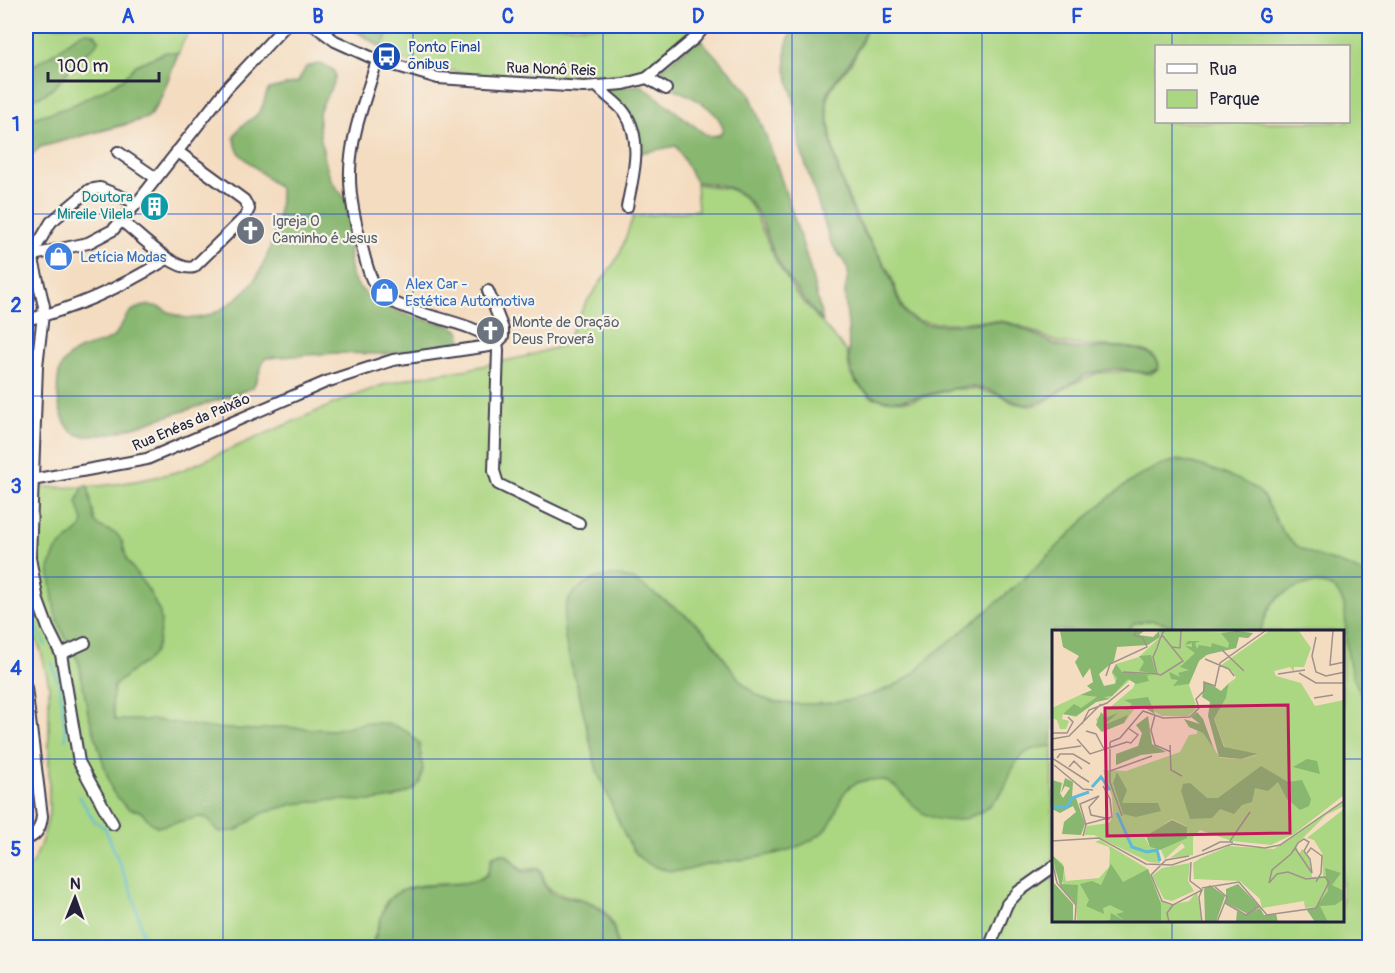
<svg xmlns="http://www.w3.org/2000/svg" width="1395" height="973" font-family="Pangolin,sans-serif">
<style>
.green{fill:#abd682;stroke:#667c5e;stroke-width:1.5;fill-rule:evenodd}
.forest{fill:#88b770;stroke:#556c56;stroke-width:1.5}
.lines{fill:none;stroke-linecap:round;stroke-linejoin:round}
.stream{stroke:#5dbadb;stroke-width:2}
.minor-casing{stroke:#423e4f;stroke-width:14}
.minor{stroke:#fff;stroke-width:10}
.grid{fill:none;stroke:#1d4ed8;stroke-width:1.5;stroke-opacity:0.55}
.labels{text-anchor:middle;stroke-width:4.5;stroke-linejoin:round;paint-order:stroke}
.transit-label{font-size:15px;fill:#164399;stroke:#f7f3e8;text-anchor:start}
.street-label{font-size:15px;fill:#22223b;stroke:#f7f3e8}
.culture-label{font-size:15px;fill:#0d838f;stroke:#f7f3e8;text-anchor:end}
.worship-label{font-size:15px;fill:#5b616d;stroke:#f7f3e8;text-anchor:start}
.shop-label{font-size:15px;fill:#366cbe;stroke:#f7f3e8;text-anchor:start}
.inset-river{fill:none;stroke:#5dbadb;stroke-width:3}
.inset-road{fill:none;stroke:#a0928b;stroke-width:1.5}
.view{fill:#c2185b;fill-opacity:0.15;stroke:#c2185b;stroke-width:3}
.inset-edge{fill:none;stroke:#22223b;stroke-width:3}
.neatline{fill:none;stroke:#1d4ed8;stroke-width:2}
.grid-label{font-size:20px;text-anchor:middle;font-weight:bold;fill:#1d4ed8}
</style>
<rect width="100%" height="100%" fill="#f7f3e8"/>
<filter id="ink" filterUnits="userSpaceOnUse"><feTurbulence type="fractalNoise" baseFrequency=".0167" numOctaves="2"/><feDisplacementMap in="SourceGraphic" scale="12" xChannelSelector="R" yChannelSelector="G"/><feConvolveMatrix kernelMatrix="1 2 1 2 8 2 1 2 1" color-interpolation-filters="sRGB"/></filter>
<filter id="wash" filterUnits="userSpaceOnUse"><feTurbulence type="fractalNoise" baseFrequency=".008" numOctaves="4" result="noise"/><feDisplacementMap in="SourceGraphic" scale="24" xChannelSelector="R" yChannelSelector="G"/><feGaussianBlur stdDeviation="1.35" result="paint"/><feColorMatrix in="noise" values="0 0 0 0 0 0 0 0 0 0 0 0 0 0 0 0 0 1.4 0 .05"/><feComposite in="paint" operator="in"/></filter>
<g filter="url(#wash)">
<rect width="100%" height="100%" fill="#f4dcc0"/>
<g class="green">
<path d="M26 26H192L183 42 160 100 151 115 132 123 40 147 26 160Z"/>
<path d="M349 26H695C683 42 660 60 642 69 601 88 440 77 399 58 381 49 364 37 349 26Z"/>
<path d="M867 26H1369V947L748 948 713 939 697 941 685 947H618C614 916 604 903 573 897 565 895 557 894 550 889 543 884 545 876 540 869L536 868 523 870C512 861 508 849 492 856 489 861 491 868 487 873 471 895 411 871 386 902L371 947H26V872C37 861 46 829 49 813V685L41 651 26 618V485C75 492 133 484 180 471L345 399 383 385 415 377 469 369 527 356 564 345 586 303 619 256 633 217 698 210 696 184 730 189 744 197 753 209 776 261 795 292 847 352 850 373 856 383 871 397 884 400 910 401 954 389H974L999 395 1013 403 1029 406 1041 404 1070 385 1098 373 1128 371 1151 374 1159 368C1162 338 1080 349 1061 343 1039 337 1021 322 998 321 972 319 946 327 920 321 898 316 898 287 888 270 879 253 866 237 858 219 844 190 834 160 830 128 828 118 826 107 828 97 832 83 843 74 851 63 858 52 864 38 867 26ZM1156 46H1348V122H1156ZM1053 631H1342V920H1053Z"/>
</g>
<g class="forest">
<path d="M349 26H391L382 47Z"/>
<path d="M793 26H866C863 38 857 52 849 63 841 75 831 82 827 96 825 107 827 118 829 128 833 160 843 190 856 219 865 237 878 252 887 270 894 283 898 310 910 318 931 333 975 320 1000 322 1026 325 1047 346 1072 348 1095 350 1145 339 1158 363L1156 370C1145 375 1133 370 1121 369 1110 369 1099 371 1089 374 1070 381 1047 404 1029 404 1017 405 1009 398 999 394 991 390 981 388 973 387 936 384 886 422 857 382 845 365 850 345 848 325 847 314 845 304 845 293 845 286 849 278 848 271 847 262 834 250 830 240L800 147 796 108 786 70V47Z"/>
<path d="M88 32 95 34 99 40C95 48 89 50 82 57 59 77 60 92 26 101V70L57 51 80 33Z"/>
<path d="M699 38 749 92 775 160 808 261 823 322C806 303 791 285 779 263 767 242 763 212 744 196 731 185 713 184 696 182L676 146 639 153 637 139 603 89 641 85 705 134 711 136 719 135 723 130C719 103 672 89 651 78Z"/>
<path d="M166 52 178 53 160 100 147 118 40 147 26 160V120L69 107 113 85 123 79 136 65Z"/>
<path d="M318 64C355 70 321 96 319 114 317 126 326 171 332 181 337 190 347 198 350 208 359 235 338 263 359 287 381 313 421 318 451 326 459 330 462 332 461 341L448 346 383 354 336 353 266 358C259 367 260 378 252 388 218 401 183 411 149 422 130 428 108 436 87 436 79 436 72 433 68 427 57 412 54 381 62 365 66 359 73 353 79 350 89 345 104 344 113 337 122 329 123 315 135 309 158 299 164 313 182 317 207 323 229 306 246 290 268 268 281 220 280 189L241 155 237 149 234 137C239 124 251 122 259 112 265 105 264 96 269 89L298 82 306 67Z"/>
<path d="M1178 460C1196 463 1252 481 1262 495 1277 515 1275 531 1299 547 1321 561 1349 562 1369 578V708C1356 688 1347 664 1346 639 1345 627 1347 614 1343 603 1332 571 1291 584 1274 602 1266 610 1265 622 1260 631H1180L1167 624 1154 620 1134 623 1127 631H1053V746C1044 747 1034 748 1027 752 1012 761 1011 777 1003 790 996 802 984 811 972 816 955 824 930 821 916 808 899 792 894 775 863 781 834 787 842 816 823 832 794 857 742 859 706 865 697 867 688 871 679 871 668 872 650 866 641 859 624 844 610 796 598 774 591 747 585 720 579 693 572 666 559 634 566 606 569 596 578 588 587 583 603 573 619 574 636 581 657 597 683 610 702 629 723 650 733 682 761 697 776 705 797 704 814 704 842 703 877 696 901 682 915 675 924 662 935 653 978 619 1020 584 1058 546 1092 512 1131 471 1178 460Z"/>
<path d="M83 486H88L95 522 99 526 117 534 122 541 127 560 149 591 160 613 161 623 158 643 154 653 146 662 137 667 114 686 112 702 115 720H156L210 728 256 730 281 727 332 730 364 723H381L395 726 408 732 419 743 423 769 420 782 413 790 394 798 372 801 327 800 294 804 263 813 236 831 218 832 207 818 198 817 158 827 151 823 140 811 129 809 123 804 112 791 88 713 79 663 61 629 55 613 49 568 56 550 82 527 83 521 77 502Z"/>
<path d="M503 854 508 856 521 871C529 874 534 867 540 871 543 877 543 884 547 889 552 895 562 896 569 898 600 903 614 916 617 947H372C377 934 380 916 387 903 402 875 462 893 487 875L493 857Z"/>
</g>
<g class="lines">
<g class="stream">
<path d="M26 607 46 645"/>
<path d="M52 663 60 688 66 739"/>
<path d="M79 796 94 821 105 828 134 899 146 948"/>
</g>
</g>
</g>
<g filter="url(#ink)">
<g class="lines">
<defs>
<g id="minor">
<path d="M315 26 335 41 377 60 438 78 584 87 624 84 647 78 695 38 705 26"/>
<path d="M377 60C367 95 351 133 350 170 349 198 356 225 363 251 368 271 373 291 391 301 422 318 472 321 497 343L498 350 494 471 498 484 579 523"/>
<path d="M647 78 666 89"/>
<path d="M597 86C605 96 617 102 624 112 644 139 633 176 627 207"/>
<path d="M118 152 156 178"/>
<path d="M122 221C137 233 176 273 194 267L245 217 249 209 244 200 177 151"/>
<path d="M33 255 88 243 113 230 137 203 227 88 285 26"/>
<path d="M26 320C74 309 125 285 167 259"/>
<path d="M32 480 147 459 326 382 393 360 489 346 497 343 503 337V329L488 291"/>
<path d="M61 654 85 643"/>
<path d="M26 688 42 816C41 827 37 836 26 839"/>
<path d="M113 824 79 762 61 654 48 628 38 601 30 558 37 366 44 306 34 264 33 255 35 249 51 222 89 190 100 188 137 203"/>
<path d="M989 948 1007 904 1018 892 1053 867"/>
</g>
</defs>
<use href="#minor" class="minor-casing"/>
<use href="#minor" class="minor"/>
</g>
</g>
<path class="grid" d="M223 26V948M413 26V948M603 26V948M792 26V948M982 26V948M1172 26V46M1172 122V631M26 214H1370M26 396H1370M26 577H1370M26 759H1053M1342 759H1370M1172 920V948"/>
<defs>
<symbol id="bus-disc" viewBox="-11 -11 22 22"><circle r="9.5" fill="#1a4fb4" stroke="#f7f3e8"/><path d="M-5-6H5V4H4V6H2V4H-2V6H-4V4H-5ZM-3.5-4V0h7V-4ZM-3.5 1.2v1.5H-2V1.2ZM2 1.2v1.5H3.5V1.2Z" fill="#fff"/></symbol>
<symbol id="building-disc" viewBox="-11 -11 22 22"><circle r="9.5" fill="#0f9aa8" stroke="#f7f3e8"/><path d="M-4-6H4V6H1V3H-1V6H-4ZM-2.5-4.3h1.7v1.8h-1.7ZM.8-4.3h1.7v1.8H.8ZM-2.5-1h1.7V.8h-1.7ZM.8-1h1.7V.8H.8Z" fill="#fff"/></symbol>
<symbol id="church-disc" viewBox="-11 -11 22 22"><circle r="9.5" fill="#6b7280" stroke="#f7f3e8"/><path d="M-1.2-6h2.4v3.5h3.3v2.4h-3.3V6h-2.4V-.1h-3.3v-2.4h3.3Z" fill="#fff"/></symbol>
<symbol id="shop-disc" viewBox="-11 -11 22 22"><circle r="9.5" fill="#3f7fe0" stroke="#f7f3e8"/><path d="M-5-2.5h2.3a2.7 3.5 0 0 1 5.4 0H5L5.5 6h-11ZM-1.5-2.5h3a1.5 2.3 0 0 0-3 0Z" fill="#fff"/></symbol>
</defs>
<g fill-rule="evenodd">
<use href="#bus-disc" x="370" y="40" width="33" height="33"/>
<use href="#building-disc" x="138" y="190" width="33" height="33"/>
<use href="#church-disc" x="234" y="214" width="33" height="33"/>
<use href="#shop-disc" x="42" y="240" width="33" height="33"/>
<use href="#shop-disc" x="368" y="276" width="33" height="33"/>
<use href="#church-disc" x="474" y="314" width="33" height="33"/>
</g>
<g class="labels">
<g class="transit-label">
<text x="408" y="52">Ponto Final<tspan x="408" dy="17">õnibus</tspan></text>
</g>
<g class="street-label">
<text transform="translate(551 69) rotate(2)" y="5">Rua Nonô Reis</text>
<text transform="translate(191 422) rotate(-23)" y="5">Rua Enéas da Paixão</text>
</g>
<g class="culture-label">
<text x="133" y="202">Doutora<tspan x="133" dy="17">Mireile Vilela</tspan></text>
</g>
<g class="worship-label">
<text x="272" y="226">Igreja O<tspan x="272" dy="17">Caminho é Jesus</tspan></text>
<text x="512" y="327">Monte de Oração<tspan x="512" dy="17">Deus Proverá</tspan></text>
</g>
<g class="shop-label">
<text x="80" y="262">Letícia Modas</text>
<text x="405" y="289">Alex Car -<tspan x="405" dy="17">Estética Automotiva</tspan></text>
</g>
</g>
<g transform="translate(1052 630)">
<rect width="292" height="292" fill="#f4dcc0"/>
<path d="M107 1 201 3 196 8 187 7 184 18 158 23 147 31 137 55 145 78 137 86H110L94 77 83 78 72 93 48 101 44 89 81 58 83 53 79 49 57 69 44 72 24 87 11 84 10 89 17 91 14 99H8L5 90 0 88V78L28 65 45 67 52 56 64 53 60 43 64 34 87 27 109 6ZM217 1H247L259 18 252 37H242V42L238 37 222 41 224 46 249 53 263 76 292 70V165L242 204 219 215 180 211 148 200 141 207V225L118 228 133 217 130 213 113 229 109 220 136 205 134 196 120 189 93 208 98 217 106 220 108 233 97 232 42 205H32L35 196 57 193 61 186 60 166 51 140 74 141 128 122 137 105 145 104V101L151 102 168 128 189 129 206 125 173 118 162 89 174 68 177 53 184 48 180 41 168 36ZM292 171V176L274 185 244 215 247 224 250 219 257 228 260 247 271 246 270 223 262 210 255 208 292 179V292H276L266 277 277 253 265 277 253 278 252 271 210 278 208 269 188 251 142 249 141 233 149 228 177 216 222 219ZM48 210 96 239 108 270 118 275 137 271 145 262 150 292H25L24 271 3 242 0 225 11 234 14 251 47 248 57 237 58 222 57 217 43 212ZM138 233 136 251 142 261 120 271 112 269 100 246 110 238Z" fill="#abd682"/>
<path d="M8 1H92L87 5 101 7 107 1 108 7 96 15 65 17 62 31 47 44 52 56 63 54 65 48 60 42 64 34 70 42 99 45 95 46 97 51 84 54 76 49 60 66 52 67 57 69 44 72 24 86 11 84 22 74 29 78 45 67 28 65 40 60 35 56 41 52 38 38 31 48 23 32 27 26 11 17ZM185 1 201 3 196 8 187 7 184 18 154 25 147 31 137 54 121 56 126 50 119 49 117 42 128 47 126 43 137 40 128 37 143 23 133 16 140 17V13L133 15 136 11H148L143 13 145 19 147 15 159 17 160 13 176 18 177 13 169 3ZM99 25 104 44 87 41 92 32 87 26ZM157 53 169 61 177 53 174 68 162 89 172 117 206 124 189 129 167 127 156 86 158 72 150 67 152 54ZM96 67 103 84 91 77 73 80 80 74 72 70ZM49 82 53 88 66 83 52 95 76 85 72 93 50 102 44 95ZM145 82 151 89 162 119 151 103 137 97 132 89 148 94 139 87ZM96 86 100 114 114 122 89 125 64 135V124L86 116 90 103 84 95ZM255 129 265 131 268 144 241 137ZM209 136 236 152 250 150 259 169 257 176 248 180 235 169 226 152 216 161 203 158 200 172 190 175 182 184 168 179 160 188 138 189 129 161 131 154 138 153 155 168H166ZM65 142 75 160 70 173H106L109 181 84 187 71 184 61 153ZM13 148 21 152 20 167 24 168 33 194 29 205 10 204 12 192 24 182 21 176 8 183 0 179V150L10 153 8 163 11 168 18 158 13 156 9 163ZM120 190 135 197V208L108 220 98 217 94 206ZM0 225 12 237 10 254 26 255 25 275 8 256ZM0 232 2 253 21 274V292H0ZM59 234 71 252 96 239 109 274V292H50L58 290 59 283 73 291 64 284 72 282 58 275 51 278 52 284 34 276 37 270 28 254 40 251 49 255ZM273 238 289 243 280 255 292 261V269L283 275 268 276 276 292H263L254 279H262L276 261ZM186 254 207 276 196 284 174 273V259ZM158 255 173 266 164 292H153L152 259ZM208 278 212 285 224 284 226 292H184L185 281 193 285Z" fill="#88b770"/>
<path class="inset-river" d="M40 157 49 147 58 160M0 177H15L20 168 37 162M65 183 80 217 95 222 105 220 108 231"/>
<path class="inset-road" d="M281 1 278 35 293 32M110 5 131 31 109 45 105 44 101 27 105 18 108 9 110 4 112 1M264 7 260 26 264 42 274 46 293 42M120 17 128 18 129 1M170 20 192 41M153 29 177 39 182 46M71 42 105 44M247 43 264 53H293M226 44 253 40M54 46 58 34 95 17 91 8 82 5 84 1M262 68 281 65M103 85 99 100 103 115 119 122M30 94 37 80 55 73 77 55M34 101 44 104 53 121M0 103H15L21 92 16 87M0 109 17 106 49 74M25 109 38 124 75 112M58 112 68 108 91 81 111 88 138 87 147 78 144 69 152 61V52L163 56 168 33 213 1M58 112V152L70 186M75 112 79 113 86 105 76 98M118 115 119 140 130 146M1 120 29 116M0 128 37 152M5 128 8 124H21L38 134M2 135 31 159 41 160M17 137 22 131 30 139M58 141 100 126M34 194 60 187 58 169 51 156M31 206 34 195 28 174 47 166 37 177 39 185 58 189M0 211 47 208 94 234 120 235 180 214 213 218 228 215 293 170M178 211 198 182M150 221 168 212H181M255 223 259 218 270 226 269 243 264 252M137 226 114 230 99 245 110 271 121 275 150 260 138 251 139 232M0 231 5 253 24 275 23 292M217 253 220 240 239 224 243 218 246 213 252 209 257 212 252 221 258 229 260 243 243 218M162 256 175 267 165 292M150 258 187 252 215 285 264 278 277 252 273 247 254 249 236 242 225 244 217 253M150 260 147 267 150 292M173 273 194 285 208 276M117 292 115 283 121 275"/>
<path class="view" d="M236 75 238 203 55 206 53 78Z"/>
<rect width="292" height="292" class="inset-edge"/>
</g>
<rect width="1395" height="973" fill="none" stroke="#f7f3e8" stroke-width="66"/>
<rect x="1155" y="45" width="195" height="78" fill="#f7f3e8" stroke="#a29fa3" stroke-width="1.5"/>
<rect x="1167" y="64" width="30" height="9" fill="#ffffff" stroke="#a29fa3" stroke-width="1.5"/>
<text x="1209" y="75" font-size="18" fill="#22223b">Rua</text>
<rect x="1167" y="90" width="30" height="18" fill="#abd682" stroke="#a29fa3" stroke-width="1.5"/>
<text x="1209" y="105" font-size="18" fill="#22223b">Parque</text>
<g transform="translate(75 898) rotate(1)" stroke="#f7f3e8" stroke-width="4.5" paint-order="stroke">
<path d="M0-4.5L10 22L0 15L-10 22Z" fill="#22223b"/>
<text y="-9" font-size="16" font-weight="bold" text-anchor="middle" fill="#22223b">N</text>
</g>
<path d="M48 72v9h111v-9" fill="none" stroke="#22223b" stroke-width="3"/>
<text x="57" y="72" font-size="18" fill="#22223b" stroke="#f7f3e8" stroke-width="4.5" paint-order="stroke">100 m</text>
<rect x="33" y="33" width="1329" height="907" class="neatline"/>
<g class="grid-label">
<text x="128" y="23">A</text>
<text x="318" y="23">B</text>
<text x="508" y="23">C</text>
<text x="698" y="23">D</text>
<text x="887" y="23">E</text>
<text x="1077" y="23">F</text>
<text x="1267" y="23">G</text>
<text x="16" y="131">1</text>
<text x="16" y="312">2</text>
<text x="16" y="493">3</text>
<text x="16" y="675">4</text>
<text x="16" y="856">5</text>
</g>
</svg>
